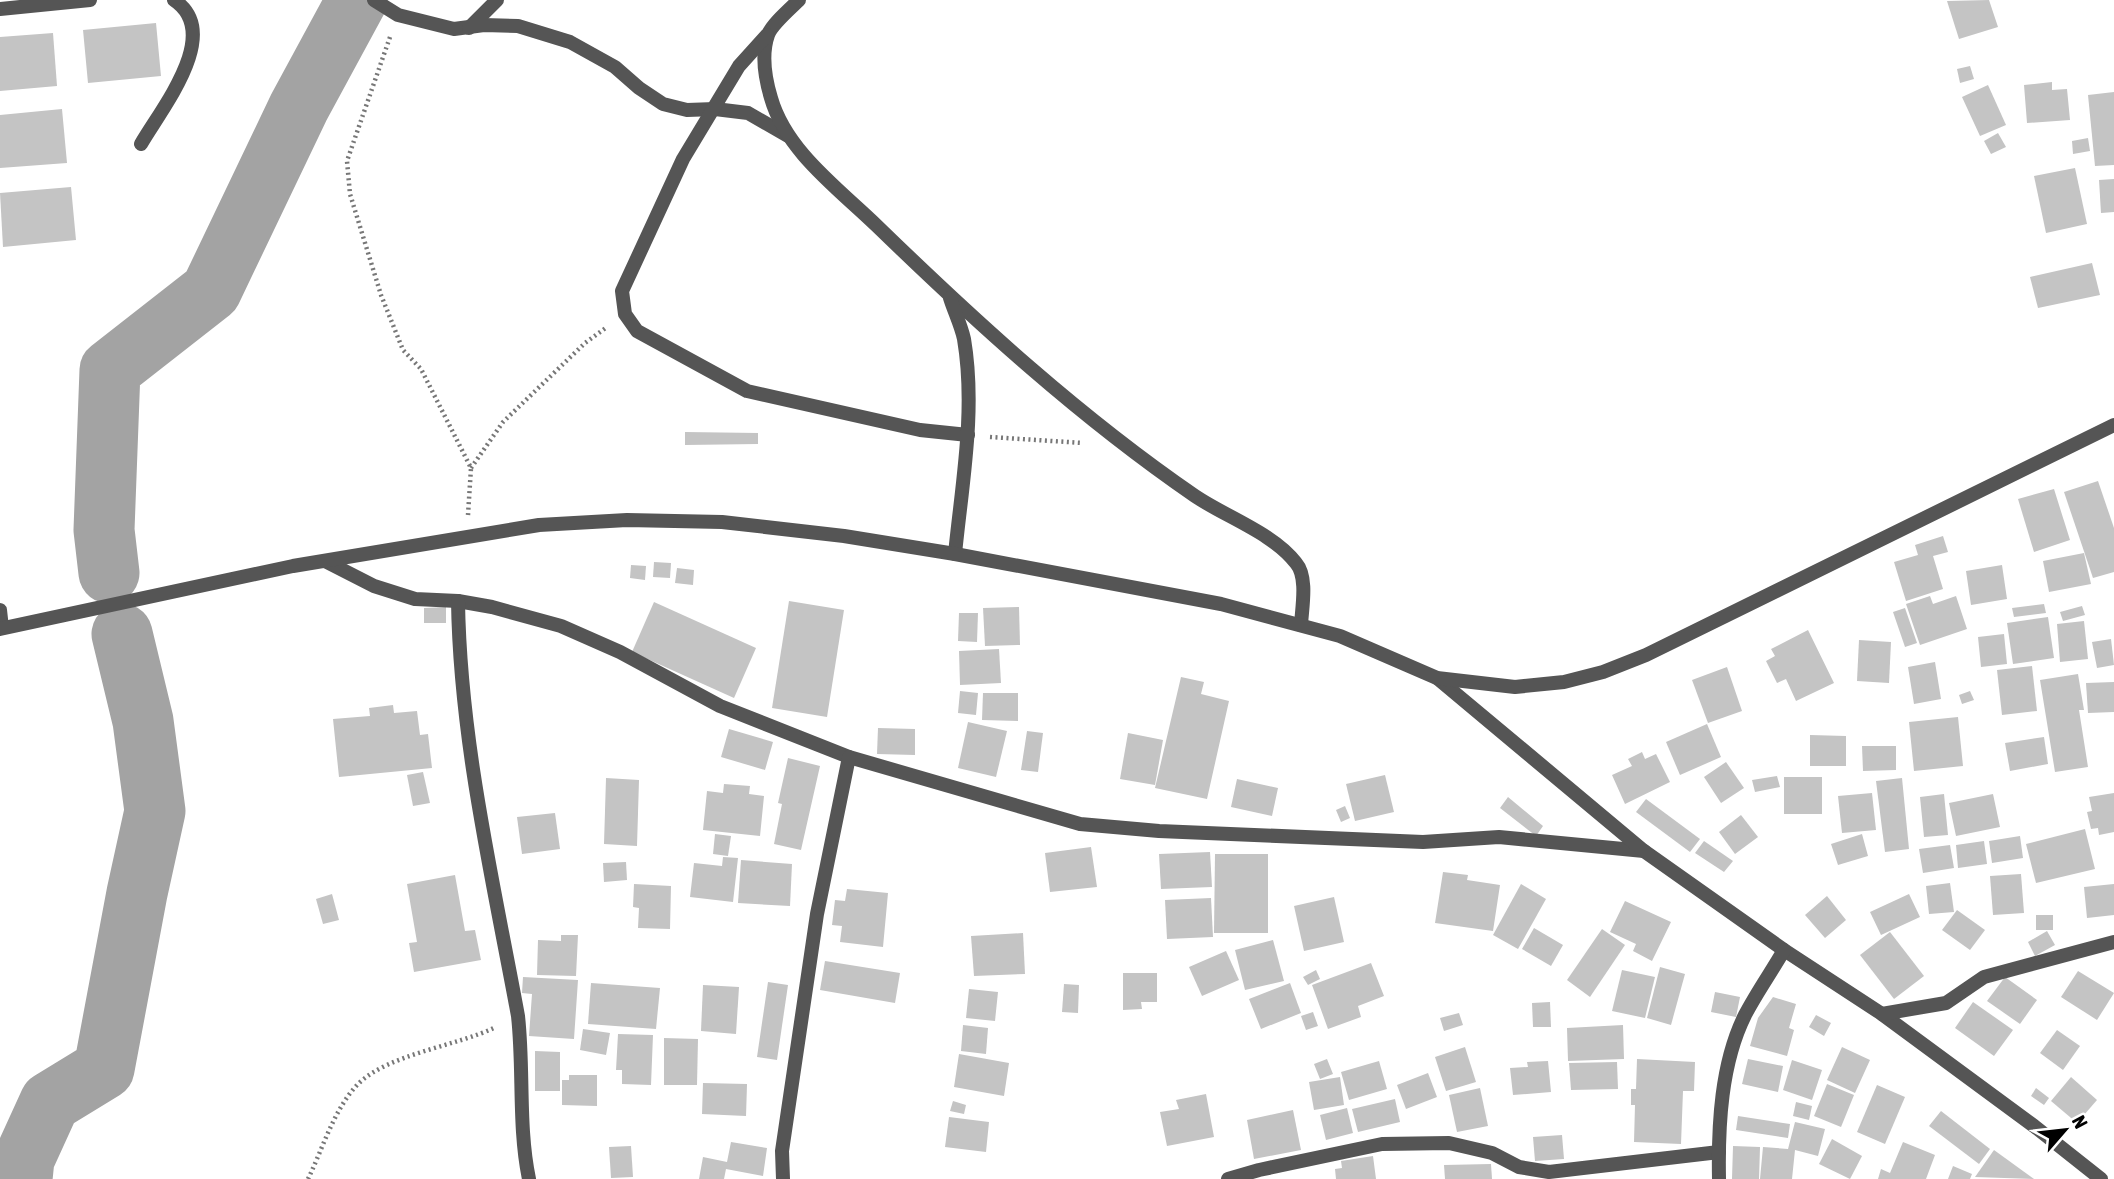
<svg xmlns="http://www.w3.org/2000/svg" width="2114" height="1179" font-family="'Asap Condensed',sans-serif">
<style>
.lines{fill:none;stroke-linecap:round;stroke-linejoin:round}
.river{stroke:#a3a3a3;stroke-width:61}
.building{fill:#c4c4c4}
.path{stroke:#777;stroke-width:4.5;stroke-dasharray:2 3.5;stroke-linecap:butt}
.minor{stroke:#555;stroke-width:14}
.tertiary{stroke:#555;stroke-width:14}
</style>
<rect width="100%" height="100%" fill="#fff"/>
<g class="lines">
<g class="river">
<path d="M109 573 104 530 110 370 211 291 299 107 357 0"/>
<path d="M22 1179 24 1159 50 1102 104 1069 137 893 155 811 143 721 122 634"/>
</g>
</g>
<g class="building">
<path d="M1989 0 1998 27 1959 39 1947 1Z"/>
<path d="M156 23 161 76 88 83 83 30Z"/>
<path d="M53 33 57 86 0 91V37Z"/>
<path d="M1970 66 1974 79 1960 83 1957 69Z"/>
<path d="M2052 82V90L2067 89 2070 120 2027 123 2024 85Z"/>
<path d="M1988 85 2006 125 1980 136 1962 97Z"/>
<path d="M2114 92V165L2095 166 2088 95Z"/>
<path d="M62 109 67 163 0 168V115Z"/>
<path d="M1998 133 2006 147 1991 154 1984 141Z"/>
<path d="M2088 138 2090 151 2073 154 2072 141Z"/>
<path d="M2075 168 2087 224 2046 233 2034 176Z"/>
<path d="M2114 179V212L2101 213 2099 180Z"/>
<path d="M71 187 76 240 3 247 0 193Z"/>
<path d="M2092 263 2100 295 2038 308 2030 277Z"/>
<path d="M685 432 758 433V444L685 445Z"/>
<path d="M2098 481 2114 528V572L2093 578 2064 492Z"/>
<path d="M2054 489 2070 540 2034 552 2018 499Z"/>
<path d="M1943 536 1948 552 1933 556 1943 589 1906 601 1894 562 1918 555 1915 545Z"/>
<path d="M2084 553 2091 584 2049 592 2043 561Z"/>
<path d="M654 562 671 563 670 578 653 577Z"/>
<path d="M631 565 646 566 645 580 630 578Z"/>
<path d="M2002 565 2007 599 1971 605 1966 571Z"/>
<path d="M677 568 694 570 693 585 675 583Z"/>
<path d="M1930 596 1933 604 1956 596 1967 629 1920 645 1906 604Z"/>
<path d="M789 601 844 610 827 717 772 708Z"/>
<path d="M654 602 756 648 734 698 632 652Z"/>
<path d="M2044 604 2046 613 2014 617 2012 608Z"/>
<path d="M2082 606 2085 615 2063 621 2060 612Z"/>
<path d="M446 607V623H424V608Z"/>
<path d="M1019 607 1020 645 985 646 983 608Z"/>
<path d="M1905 608 1917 643 1905 647 1893 612Z"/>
<path d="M959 613H978L977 642 958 641Z"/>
<path d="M2048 617 2054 658 2013 664 2007 623Z"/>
<path d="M2084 621 2088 659 2060 662 2057 624Z"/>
<path d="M1808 630 1834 683 1796 701 1786 679 1777 683 1766 661 1775 656 1771 649Z"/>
<path d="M2004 634 2007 664 1981 667 1978 637Z"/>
<path d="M2111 639 2114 665 2097 668 2092 642Z"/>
<path d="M1859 640 1891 642 1889 683 1857 681Z"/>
<path d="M999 649 1001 683 960 685 959 651Z"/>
<path d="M1935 662 1941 699 1914 704 1908 667Z"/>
<path d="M2032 666 2037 711 2002 715 1997 670Z"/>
<path d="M1727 667 1742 711 1708 723 1692 680Z"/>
<path d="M2078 674 2084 710H2079L2088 767 2055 772 2040 680Z"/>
<path d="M1181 677 1204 682 1201 694 1229 701 1207 799 1155 788Z"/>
<path d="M2114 682V712L2088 713 2086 683Z"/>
<path d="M960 691 978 693 976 715 958 713Z"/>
<path d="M1970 691 1974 700 1962 704 1959 695Z"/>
<path d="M983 693H1018V721L982 720Z"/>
<path d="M393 705 394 713 417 711 420 735 428 734 432 768 339 777 333 719 370 716 369 708Z"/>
<path d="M1958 717 1963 766 1914 771 1909 722Z"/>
<path d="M968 722 1007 731 996 777 958 768Z"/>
<path d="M1707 724 1721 757 1680 775 1666 742Z"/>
<path d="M878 728 915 729V755L877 754Z"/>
<path d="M729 729 773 742 765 770 721 757Z"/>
<path d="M1027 731 1043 733 1038 772 1021 770Z"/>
<path d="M1128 733 1163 740 1155 785 1120 779Z"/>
<path d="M1810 735 1846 736V766H1810Z"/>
<path d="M2044 737 2048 764 2010 771 2005 743Z"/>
<path d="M1862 746H1896V770L1863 771Z"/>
<path d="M1642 752 1645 759 1656 754 1670 782 1625 804 1612 775 1632 766 1628 759Z"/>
<path d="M788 758 820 766 801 850 774 844 782 804 778 803Z"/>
<path d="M1726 762 1744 788 1721 803 1704 777Z"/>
<path d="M423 772 430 803 413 806 407 775Z"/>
<path d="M1385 775 1394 812 1355 821 1346 784Z"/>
<path d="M1777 776 1780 787 1755 792 1752 780Z"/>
<rect x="1784" y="777" width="38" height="37"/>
<path d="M606 778 639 780 637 846 604 844Z"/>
<path d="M1902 778 1909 849 1885 852 1876 781Z"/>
<path d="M1237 779 1278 788 1272 816 1231 807Z"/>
<path d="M724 784 750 786 749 794 764 796 760 836 703 830 707 791 723 793Z"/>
<path d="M1872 793 1876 830 1842 833 1838 796Z"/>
<path d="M2114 793V832L2099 835 2098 828 2091 829 2087 812 2092 811 2089 797Z"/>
<path d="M1944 794 1948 835 1924 837 1920 797Z"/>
<path d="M1993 794 2000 827 1956 836 1949 803Z"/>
<path d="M1508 797 1543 826 1536 836 1500 808Z"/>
<path d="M1646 799 1700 839 1690 852 1636 812Z"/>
<path d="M1345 806 1350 818 1341 822 1336 810Z"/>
<path d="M555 813 560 849 522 854 517 817Z"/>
<path d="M1741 815 1758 837 1735 854 1719 832Z"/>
<path d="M2085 829 2095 869 2036 883 2026 844Z"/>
<path d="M715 834 731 836 728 856 713 854Z"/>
<path d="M1862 834 1868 856 1838 865 1831 844Z"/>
<path d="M2020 836 2023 858 1992 863 1989 841Z"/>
<path d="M1704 841 1733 861 1724 872 1695 853Z"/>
<path d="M1984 841 1987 864 1958 868 1956 845Z"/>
<path d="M1950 845 1954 868 1923 873 1919 849Z"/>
<path d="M1091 847 1097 887 1050 892 1045 853Z"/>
<path d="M1210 852 1212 887 1161 889 1159 854Z"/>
<path d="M1215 854H1268V933H1214Z"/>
<path d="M723 857 738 858 733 902 690 897 694 863 722 866Z"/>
<path d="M741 860 792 864 790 906 738 903Z"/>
<path d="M626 862 627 880 604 882 603 863Z"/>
<path d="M1443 872 1468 875 1467 880 1500 885 1493 931 1435 923Z"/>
<path d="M2021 874 2024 913 1993 915 1990 876Z"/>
<path d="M455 875 465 931 475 930 481 960 414 972 409 943 417 942 407 884Z"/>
<path d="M1950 883 1954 912 1929 914 1926 886Z"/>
<path d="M634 884 671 886 670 929 638 928 639 908 633 907Z"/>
<path d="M1521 884 1546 899 1518 949 1493 935Z"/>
<path d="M2114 884V915L2087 918 2084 887Z"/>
<path d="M847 889 888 893 883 947 840 942 842 926 832 925 835 900 845 901Z"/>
<path d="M332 894 339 920 323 924 316 899Z"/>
<path d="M1909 894 1920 917 1881 935 1870 912Z"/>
<path d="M1827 896 1846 920 1825 938 1805 915Z"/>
<path d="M1334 897 1344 942 1304 951 1294 906Z"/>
<path d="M1211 898 1213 937 1167 939 1165 900Z"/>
<path d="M1625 901 1671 922 1652 961 1633 951 1636 944 1610 932Z"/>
<path d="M1957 910 1985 930 1970 950 1942 930Z"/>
<rect x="2036" y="915" width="17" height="15"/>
<path d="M1534 928 1563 945 1551 966 1522 949Z"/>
<path d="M1602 929 1625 945 1590 997 1567 980Z"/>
<path d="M2047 931 2055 945 2035 956 2028 942Z"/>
<path d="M1890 932 1924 976 1894 999 1860 955Z"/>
<path d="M1023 933 1025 974 974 976 971 936Z"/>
<path d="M561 935H578L576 976 537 975 538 940 561 941Z"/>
<path d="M1273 940 1284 981 1245 990 1235 950Z"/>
<path d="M1226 951 1239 980 1202 996 1189 967Z"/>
<path d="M825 961 900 973 895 1003 820 990Z"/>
<path d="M1371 963 1384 996 1358 1006 1361 1017 1328 1029 1312 985Z"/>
<path d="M1660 967 1685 974 1671 1025 1647 1018Z"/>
<path d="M1316 970 1320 979 1308 985 1303 977Z"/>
<path d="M1622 970 1655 977 1645 1018 1612 1011Z"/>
<path d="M2078 971 2114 993 2097 1020 2061 997Z"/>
<path d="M1123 973H1157V1002H1141L1142 1009 1123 1010Z"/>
<path d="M523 977 578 980 574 1039 529 1036 532 994 522 993Z"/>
<path d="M2005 977 2037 1000 2020 1024 1987 1001Z"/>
<path d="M768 982 788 985 777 1060 757 1057Z"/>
<path d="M591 983 660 988 656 1029 588 1024Z"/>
<path d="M1290 983 1301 1013 1261 1029 1249 999Z"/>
<path d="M1064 984 1079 985 1078 1013 1062 1012Z"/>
<path d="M703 985 739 987 736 1034 701 1031Z"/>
<path d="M969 989 998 992 995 1021 966 1018Z"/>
<path d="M1715 992 1740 997 1736 1017 1711 1012Z"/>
<path d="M1773 997 1796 1004 1789 1028 1794 1030 1787 1056 1750 1046 1758 1018Z"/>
<path d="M1550 1002 1551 1027H1533L1532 1003Z"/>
<path d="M1973 1002 2013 1030 1994 1056 1955 1028Z"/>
<path d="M1313 1012 1318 1026 1306 1030 1301 1016Z"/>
<path d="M1459 1013 1463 1025 1444 1031 1440 1018Z"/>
<path d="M1816 1015 1831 1023 1824 1036 1809 1027Z"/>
<path d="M963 1025 988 1028 986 1054 961 1051Z"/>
<path d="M1623 1025 1624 1059 1568 1061 1567 1028Z"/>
<path d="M583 1029 610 1033 606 1055 580 1050Z"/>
<path d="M2057 1030 2080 1046 2063 1070 2040 1053Z"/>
<path d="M618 1034 653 1035 651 1085 622 1084V1070H616Z"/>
<path d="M664 1038 698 1039 697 1085H664Z"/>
<path d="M1465 1047 1476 1082 1446 1091 1435 1057Z"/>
<path d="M1842 1047 1870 1060 1855 1093 1827 1080Z"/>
<path d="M535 1051 560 1052V1091H535Z"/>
<path d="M959 1054 1009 1063 1004 1096 954 1087Z"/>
<path d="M1327 1059 1333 1074 1320 1079 1314 1064Z"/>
<path d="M1637 1059 1695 1062 1694 1091H1683L1681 1144 1634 1142 1635 1105H1631V1089H1636Z"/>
<path d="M1748 1059 1783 1066 1778 1092 1742 1084Z"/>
<path d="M1792 1060 1822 1070 1812 1100 1783 1090Z"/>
<path d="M1379 1061 1387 1089 1349 1100 1341 1072Z"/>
<path d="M1548 1061 1551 1092 1513 1095 1510 1068 1528 1067 1527 1062Z"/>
<path d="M1617 1062 1618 1089 1571 1090 1569 1063Z"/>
<path d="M1428 1073 1437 1097 1406 1109 1397 1085Z"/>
<path d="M569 1075H597V1106L562 1105V1080H569Z"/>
<path d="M1340 1077 1344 1105 1314 1110 1309 1082Z"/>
<path d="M2071 1077 2097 1100 2077 1123 2051 1101Z"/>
<path d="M703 1083 747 1084 746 1116 702 1114Z"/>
<path d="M1827 1084 1854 1095 1841 1127 1814 1116Z"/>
<path d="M1877 1085 1905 1097 1885 1144 1857 1132Z"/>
<path d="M1480 1088 1488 1126 1457 1132 1449 1095Z"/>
<path d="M2036 1088 2049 1098 2044 1105 2031 1096Z"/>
<path d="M1206 1094 1214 1137 1167 1146 1160 1112 1179 1109 1176 1100Z"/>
<path d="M1395 1099 1400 1122 1358 1132 1352 1109Z"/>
<path d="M953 1101 966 1105 964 1114 950 1111Z"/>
<path d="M1796 1102 1812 1106 1809 1120 1793 1116Z"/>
<path d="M1347 1108 1353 1133 1326 1140 1320 1115Z"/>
<path d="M1293 1110 1301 1150 1254 1159 1247 1120Z"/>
<path d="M1941 1111 1990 1149 1979 1164 1929 1126Z"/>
<path d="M1738 1116 1790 1124 1788 1138 1736 1130Z"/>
<path d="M949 1117 989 1122 986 1152 945 1147Z"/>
<path d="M1795 1122 1825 1129 1818 1156 1795 1150 1792 1179H1760L1763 1147 1788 1149Z"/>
<path d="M1562 1135 1564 1159 1535 1161 1533 1137Z"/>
<path d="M1832 1139 1862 1156 1850 1179 1819 1164Z"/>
<path d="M731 1142 767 1148 763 1176 726 1169 724 1179H699L703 1157 727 1162Z"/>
<path d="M1903 1142 1935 1155 1926 1179H1878L1881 1169 1890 1173Z"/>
<path d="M631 1146 633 1177 611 1178 609 1147Z"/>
<path d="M1733 1146 1760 1147 1759 1179H1732Z"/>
<path d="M1994 1150 2034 1179 1975 1177Z"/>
<path d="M1373 1156 1376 1179H1336L1335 1169 1342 1168 1341 1161Z"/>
<path d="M1491 1164 1492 1179H1445L1444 1165Z"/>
<path d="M1953 1166 1972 1174 1970 1179H1948Z"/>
</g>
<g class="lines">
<g class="path">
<path d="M390 37 347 161 350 194 381 295 403 350 421 369 471 468 468 515"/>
<path d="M990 437 1083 443"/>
<path d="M471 468 503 422 585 343 607 327"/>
<path d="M308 1179C323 1148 334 1109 358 1084 388 1054 457 1046 496 1027"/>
</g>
<g class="minor">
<path d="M374 0 398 15 454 29 484 25 518 26 570 42 615 67 639 88 663 104 687 110 715 109 748 113 788 136"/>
<path d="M799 0C791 8 771 25 768 35 761 55 765 78 771 98 786 151 839 189 877 226 977 323 1080 417 1195 496 1226 517 1273 533 1296 563 1308 577 1302 607 1301 625"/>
<path d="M0 9 90 0"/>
<path d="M469 28 497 0"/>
<path d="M767 35 739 66 683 159 622 291 625 314 637 331 747 391 920 430 968 435"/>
<path d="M141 144C161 109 224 33 174 0"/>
<path d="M950 298C954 311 961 325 964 339 976 410 962 483 955 554"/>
<path d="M327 562 374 586 415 599 458 601 492 607 561 626 620 652 720 706 849 757 1080 824 1159 831 1423 842 1499 837 1644 851"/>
<path d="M458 601C460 740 493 880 518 1016 524 1070 518 1126 529 1179"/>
<path d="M0 610 2 628"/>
<path d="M1437 678 1644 851 1784 950 1882 1014 2034 1126 2101 1179"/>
<path d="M1882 1014 1946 1003 1984 977 2114 942"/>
<path d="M783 1179 782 1151 817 914 849 757"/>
<path d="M1228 1179 1259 1170 1382 1144 1449 1143 1492 1153 1519 1167 1549 1172 1719 1152"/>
<path d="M1719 1179C1718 1125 1721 1063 1745 1015 1757 992 1772 971 1784 950"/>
</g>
<path class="tertiary" d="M0 629 293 566 539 525 627 520 722 522 844 536 955 554 1221 604 1340 636 1437 678 1515 687 1564 682 1603 672 1646 655 2114 425"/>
</g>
<g transform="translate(2065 1130) rotate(62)" stroke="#ffffff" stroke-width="5" paint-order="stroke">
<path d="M0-5L12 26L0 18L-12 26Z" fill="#000000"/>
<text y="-10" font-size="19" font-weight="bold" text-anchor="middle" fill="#000000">N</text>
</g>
</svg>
